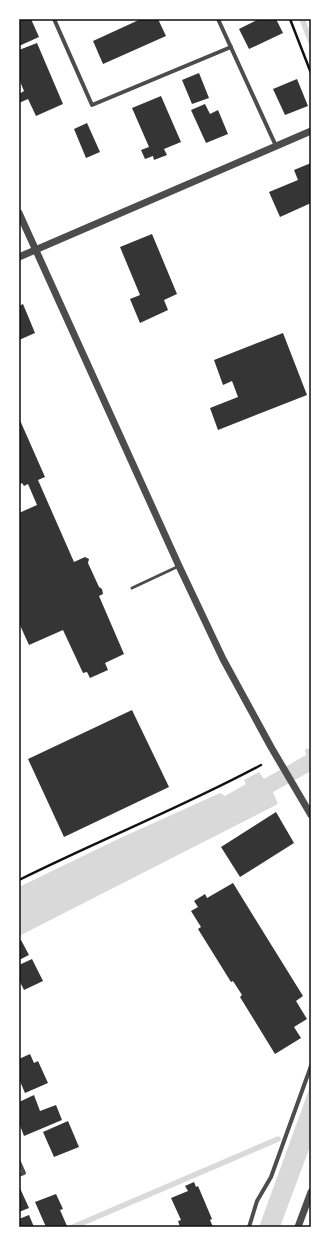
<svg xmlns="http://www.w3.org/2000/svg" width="330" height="1246" font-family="'PT Serif',serif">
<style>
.water{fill:#d9d9d9}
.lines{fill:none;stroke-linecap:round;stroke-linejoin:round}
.stream{stroke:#d9d9d9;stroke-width:5.5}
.building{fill:#353535}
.path{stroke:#111;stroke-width:2.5}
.service{stroke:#4c4c4c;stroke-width:3}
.minor{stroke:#4c4c4c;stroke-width:4}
.tertiary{stroke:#4c4c4c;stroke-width:7}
.neatline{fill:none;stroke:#111;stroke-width:1.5}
</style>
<rect width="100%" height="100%" fill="#fff"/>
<g class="water">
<path d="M311 748V771L273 792 278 804 19 936V887L116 840 220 793 225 796 246 784 244 780 259 772 264 779 306 755 305 749Z"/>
<path d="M311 1084V1144L280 1227H259Z"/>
</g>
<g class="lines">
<g class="stream">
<path d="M302 19 311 42"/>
<path d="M73 1227 278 1139"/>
</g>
</g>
<g class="building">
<path d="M19 19H31L39 37 19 46Z"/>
<path d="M141 19H158L166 36 103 64 93 41Z"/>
<path d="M259 19H276L283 33 249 49 239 29Z"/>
<path d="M37 43 63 104 36 116 28 99 19 103V94L24 91 19 79V50Z"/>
<path d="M199 73 209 98 192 104 182 80Z"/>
<path d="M297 79 308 106 285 115 273 89Z"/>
<path d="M161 96 181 142 164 149 167 155 154 160 153 156 145 159 141 150 149 147 132 108Z"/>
<path d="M205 104 210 114 218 110 228 134 206 143 191 110Z"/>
<path d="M87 123 100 152 86 158 74 129Z"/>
<path d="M311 163V203L280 217 269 192 298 180 294 170Z"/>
<path d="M152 234 177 294 164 300 168 310 140 323 130 299 140 295 120 247Z"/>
<path d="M23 304 35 333 19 340V306Z"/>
<path d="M283 333 307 395 218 430 210 408 238 397 232 381 223 385 214 360Z"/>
<path d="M19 418 45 477 38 480 74 562 85 557 89 559 88 563 99 587 102 589 103 594 99 596 124 654 105 663 108 670 90 678 87 672 83 673 63 630 29 645 19 623V513L37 505 28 484 24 486 22 483 19 485Z"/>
<path d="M132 710 169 787 64 837 28 759Z"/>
<path d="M276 812 294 843 240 877 221 847Z"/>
<path d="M233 883 303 996 296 1001 307 1019 294 1027 301 1038 275 1054 240 997 242 995 233 981 231 982 198 929 201 927 191 911 198 907 194 901 205 894 207 898Z"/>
<path d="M21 940 29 955 19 960V942Z"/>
<path d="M32 959 43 981 24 990 19 980V965Z"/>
<path d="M30 1054 34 1063 38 1061 48 1083 25 1093 19 1079V1059Z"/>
<path d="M34 1095 40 1111 56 1105 62 1120 24 1136 19 1123V1102Z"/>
<path d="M68 1121 79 1147 54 1157 43 1132Z"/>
<path d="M194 1182 196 1187 198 1186 212 1219 210 1220 213 1227H180L178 1221 181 1220 171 1198 188 1191 185 1186Z"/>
<path d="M19 1186 29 1208 19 1212Z"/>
<path d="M56 1194 63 1209 60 1210 67 1226 64 1227H46L35 1202Z"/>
<path d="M29 1215 34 1227H19V1219Z"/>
</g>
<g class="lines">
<g class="path">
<path d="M290 19 311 73"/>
<path d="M19 880C99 840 183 807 261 765"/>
</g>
<path class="service" d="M132 588 179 566"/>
<g class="minor">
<path d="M54 19 92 105 231 47"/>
<path d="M218 19 276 146"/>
<path d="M19 1162 24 1173 19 1175"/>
<path d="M249 1227 257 1201 271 1177 311 1066"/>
</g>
<g class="tertiary">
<path d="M19 213 179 566 223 659 271 747 311 815"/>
<path d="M19 257 311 131"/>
<path d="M298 1227 311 1192"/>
</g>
</g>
<rect width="330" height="1246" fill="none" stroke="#ffffff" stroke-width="40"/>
<rect x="20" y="20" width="290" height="1206" class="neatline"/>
</svg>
